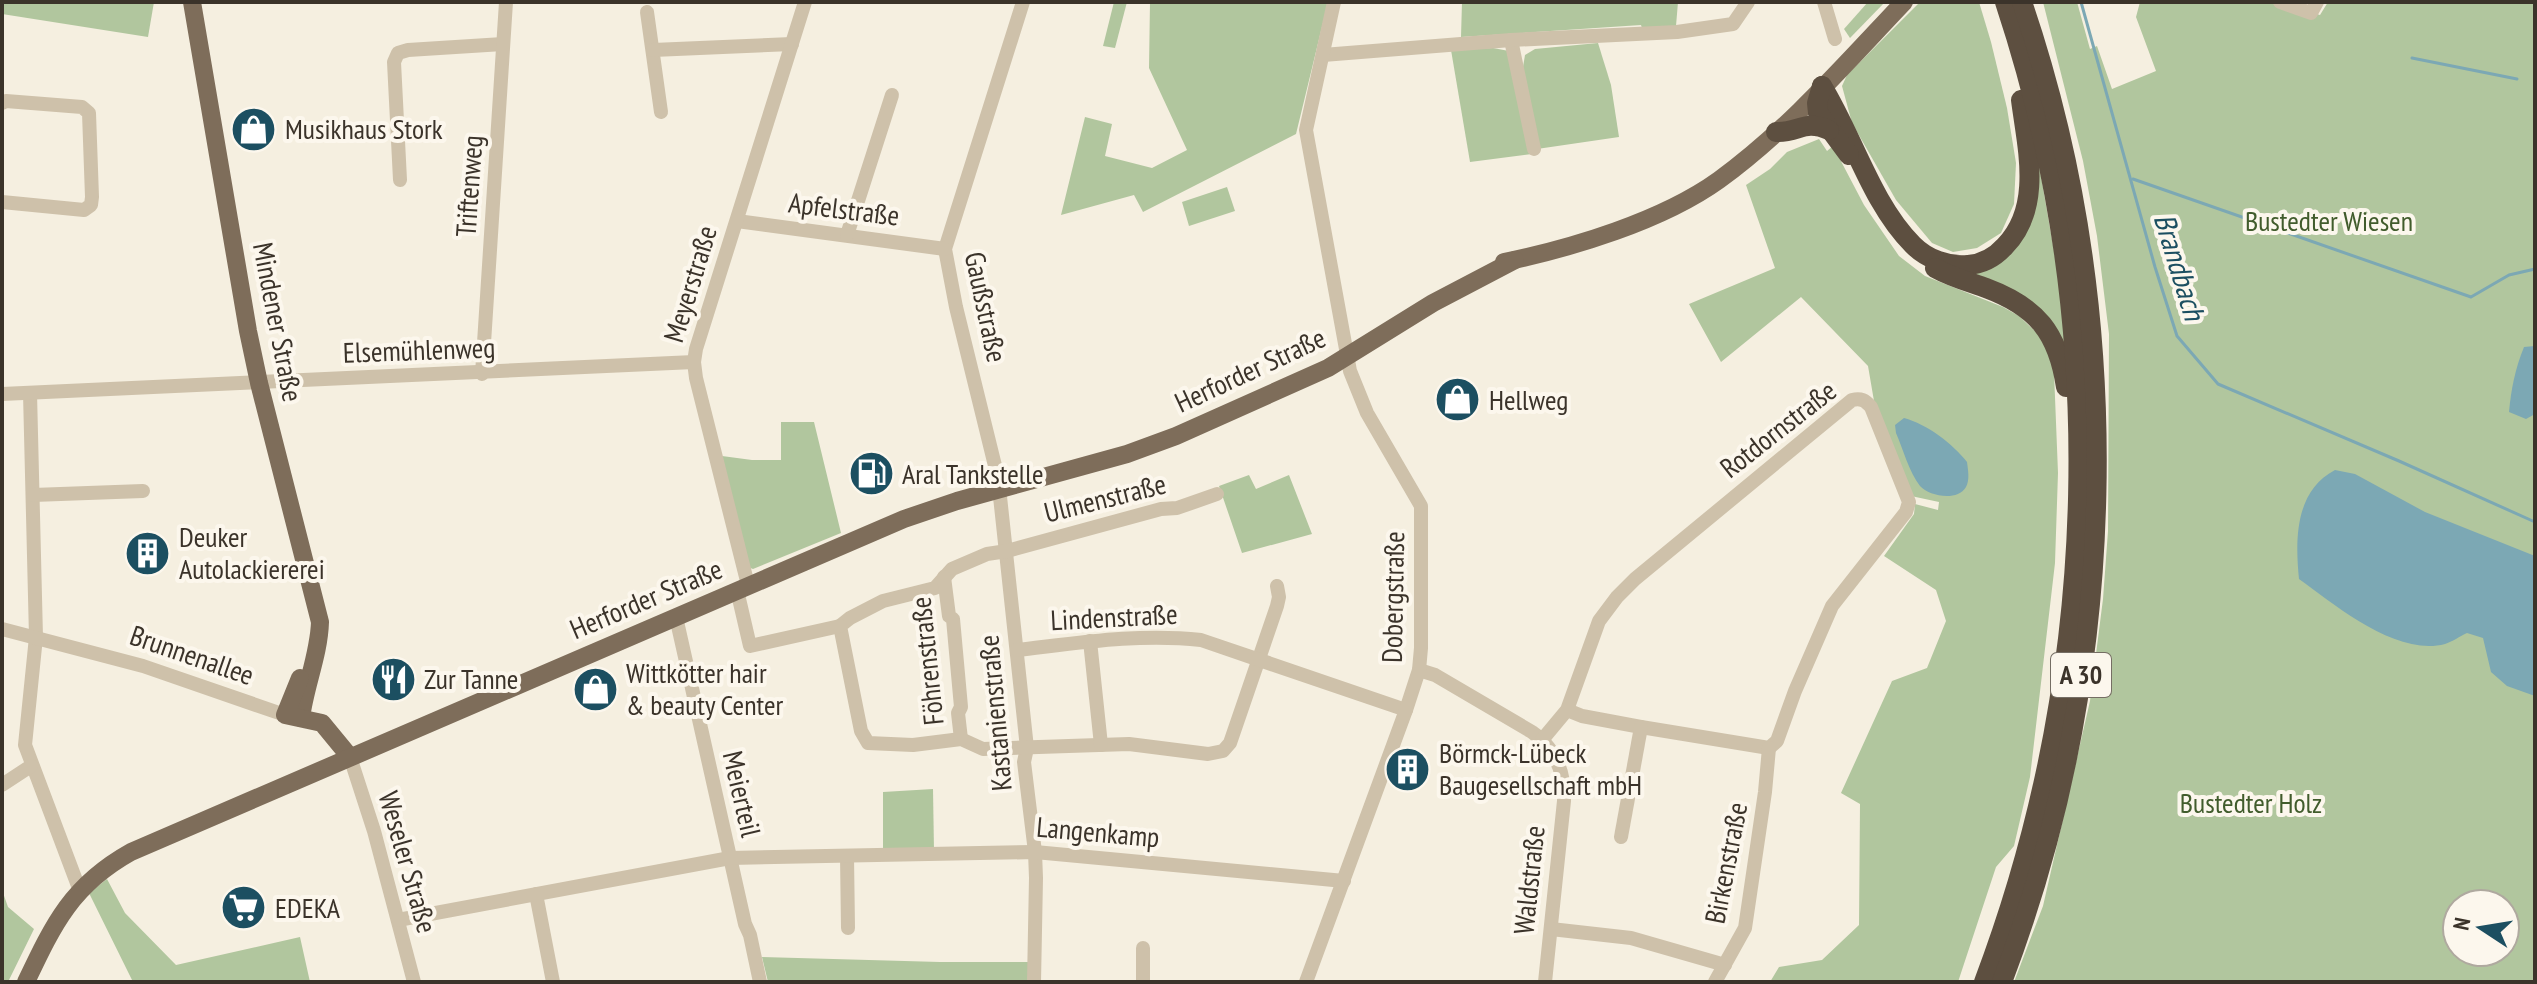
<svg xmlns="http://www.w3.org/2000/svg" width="2537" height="984" font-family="'PT Sans Narrow',sans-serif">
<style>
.green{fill:#b1c69e;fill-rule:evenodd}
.water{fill:#7ca8b4}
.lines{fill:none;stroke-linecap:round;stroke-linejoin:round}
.stream{stroke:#7ca8b4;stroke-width:3}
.minor{stroke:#cec1aa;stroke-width:14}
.major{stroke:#7e6d5a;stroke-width:18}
.highway{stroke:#5d4f40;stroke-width:20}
.labels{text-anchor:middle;stroke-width:8;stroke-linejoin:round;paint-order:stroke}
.shield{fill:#fcf7ed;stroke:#756e64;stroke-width:2}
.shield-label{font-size:26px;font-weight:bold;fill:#3b332a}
.poi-label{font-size:28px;fill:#3b332a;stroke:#fcf7ed;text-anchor:start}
.street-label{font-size:28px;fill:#3b332a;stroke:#fcf7ed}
.park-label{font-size:28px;fill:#415c2c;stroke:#fcf7ed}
.water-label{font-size:30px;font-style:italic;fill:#1c4f61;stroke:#fcf7ed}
</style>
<rect width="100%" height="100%" fill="#f5efe0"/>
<g class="green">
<path d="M3 2H154L148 37 2 14Z"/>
<path d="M1114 2H1127L1115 48 1103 46Z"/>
<path d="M1150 2H1328L1296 134 1143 212 1134 195 1061 215 1085 117 1112 124 1105 156 1152 168 1187 150 1149 68Z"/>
<path d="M1462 2H1678L1676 26 1642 28 1641 25 1461 37Z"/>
<path d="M1868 2H1885L1850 38 1844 29Z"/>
<path d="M1920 2H1979L1991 42 2007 108 2016 163 2014 204 2001 233 1977 248 1953 252 1932 243 1896 200 1852 123 1842 86 1847 75Z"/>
<path d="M2043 2H2077L2090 49 2097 46 2112 89 2156 71 2136 17 2140 2H2277L2320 15 2328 2H2523L2535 4V982H2014L2043 906 2090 701 2103 599 2108 531 2109 334 2097 236 2083 161ZM2457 904H2505V952H2457Z"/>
<path d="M1598 43 1611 85 1619 137 1537 149 1523 67 1525 55 1535 49Z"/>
<path d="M1493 48 1509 51 1532 154 1470 162 1451 50Z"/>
<path d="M1819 139 1827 151 1833 146 1864 205 1899 256 1925 276 2003 307 2019 316 2037 333 2047 350 2054 372 2058 473 2055 563 2030 777 2014 846 1996 867 1958 982H1770L1779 967 1822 960 1859 925 1860 804 1841 793 1892 681 1927 668 1946 621 1936 590 1884 556 1914 514 1915 504 1938 510 1939 502 1911 496 1874 401 1868 366 1801 297 1721 362 1689 304 1775 268 1746 185 1770 169 1787 152Z"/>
<path d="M2035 142 2061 291 2067 358 2057 332 1949 267 2011 247Z"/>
<path d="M1227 187 1235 211 1189 226 1182 202Z"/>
<path d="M781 422H814L841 533 753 569 748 567 722 456 752 460H781Z"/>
<path d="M1249 475 1256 489 1289 475 1312 534 1242 553 1219 486Z"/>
<path d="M933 789 934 851 883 852V792Z"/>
<path d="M107 879 125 913 176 965 300 937 310 982H133L89 893Z"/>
<path d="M2 890 8 907 34 929 8 982H2Z"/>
<path d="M762 957 940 962H1029V982H768Z"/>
</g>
<g class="water">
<path d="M2535 346V414L2526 419 2509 412C2511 390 2515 369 2524 347Z"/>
<path d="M1904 418C1927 424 1953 444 1967 462 1968 470 1970 480 1966 487 1957 502 1929 496 1920 486 1909 472 1903 449 1896 433L1895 425Z"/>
<path d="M2335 470 2355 474 2425 512 2535 556V696L2507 686 2491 672 2483 638 2467 633C2460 636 2452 642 2445 644 2397 657 2335 605 2299 579 2295 539 2295 491 2335 470Z"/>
</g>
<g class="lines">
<g class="stream">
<path d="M2081 2 2155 267 2177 336 2218 384 2399 461 2535 522"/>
<path d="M2412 58 2517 79"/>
<path d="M2133 179 2471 297 2509 275 2535 269"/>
</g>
<g class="minor">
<path d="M1023 2 945 249 956 307 998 478 1027 748 1024 762 1035 852 1036 878 1034 982"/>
<path d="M1824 2 1835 39"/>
<path d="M2280 2 2311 13 2317 2"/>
<path d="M647 12 661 112"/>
<path d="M1511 40 1534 149"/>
<path d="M653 50 792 44"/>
<path d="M1323 55 1511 40 1677 32 1733 24 1748 2"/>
<path d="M2 103 6 101 82 107 89 113 92 197 91 205 84 210 2 202"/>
<path d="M400 180 394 62 398 53 408 50 503 44"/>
<path d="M737 221 945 249"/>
<path d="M847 235 892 95"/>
<path d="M482 374 506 2"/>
<path d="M30 393 36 637 25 745 80 891"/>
<path d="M2 394 694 362"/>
<path d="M1217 494 1177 508 1161 509 1007 551 987 554 952 569 935 588 883 601 850 618 840 626 861 731 868 743 913 745 961 739 983 749 1129 744 1208 754 1223 751 1230 743 1277 606 1279 597 1277 586"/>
<path d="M33 495 143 491"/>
<path d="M944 577 949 616 953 619 961 707 958 713 961 739"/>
<path d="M748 585 696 378 694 362 696 349 805 2"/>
<path d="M737 590 750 646 840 626"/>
<path d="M676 617 745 924 750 935 760 982"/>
<path d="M2 629 143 666 285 715"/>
<path d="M1090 641 1101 745"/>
<path d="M1017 650C1078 643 1139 633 1201 640L1406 710"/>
<path d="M1419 670 1435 675 1532 732C1556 749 1565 773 1564 801L1545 982"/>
<path d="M1542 740 1567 710 1599 621 1617 597 1635 579 1852 400C1861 398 1865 400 1871 407L1909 502 1906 512 1832 606 1795 691 1777 741 1769 748 1641 727 1582 716 1567 710"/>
<path d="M350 757 374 831 414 982"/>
<path d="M2 785 31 766"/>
<path d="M1621 837 1641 727"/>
<path d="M847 856 848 928"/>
<path d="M536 894 553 982"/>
<path d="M398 920 730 858 1035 852 1344 881"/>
<path d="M1551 929 1631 938 1725 965"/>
<path d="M1143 982V948"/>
<path d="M1306 982 1406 710 1419 670 1421 648V506L1367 413 1350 371 1306 130 1334 2"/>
<path d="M1715 982 1745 928 1765 792 1769 748"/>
</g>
<g class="major">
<path d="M192 2 248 331 259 383 320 622C319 655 305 686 301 718"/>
<path d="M1504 262C1572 248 1662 221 1719 180 1788 130 1846 63 1904 2"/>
<path d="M300 678 285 715 322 723 350 757"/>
<path d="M26 982C54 923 72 885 131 852L904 519 957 501 1127 454 1176 436 1328 368 1433 303 1515 260"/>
</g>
<g class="highway">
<path d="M1822 86C1853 136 1871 203 1913 245 1927 259 1948 267 1968 265 1983 264 1996 256 2005 246 2043 207 2027 147 2021 100"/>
<path d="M1822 86 1817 103 1818 113 1849 155"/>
<path d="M1776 132C1800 133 1803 119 1829 130"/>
<path d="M1935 268C1951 277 1969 282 1986 288 2037 307 2058 333 2066 387"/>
<path d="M1984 982C2102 670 2110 319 2005 2"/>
<path d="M2002 982C2120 672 2129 316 2022 2"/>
</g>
</g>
<defs>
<symbol id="shop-disc" viewBox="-11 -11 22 22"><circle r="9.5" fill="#1c4f61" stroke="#fcf7ed"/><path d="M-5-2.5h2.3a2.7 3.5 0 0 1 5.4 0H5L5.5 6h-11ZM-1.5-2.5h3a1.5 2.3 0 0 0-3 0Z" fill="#fff"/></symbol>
<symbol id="fuel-disc" viewBox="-11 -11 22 22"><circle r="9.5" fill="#1c4f61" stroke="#fcf7ed"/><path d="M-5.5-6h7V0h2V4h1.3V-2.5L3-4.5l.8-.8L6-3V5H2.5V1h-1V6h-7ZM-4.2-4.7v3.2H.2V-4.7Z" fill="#fff"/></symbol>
<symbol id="building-disc" viewBox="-11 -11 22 22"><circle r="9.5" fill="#1c4f61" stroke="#fcf7ed"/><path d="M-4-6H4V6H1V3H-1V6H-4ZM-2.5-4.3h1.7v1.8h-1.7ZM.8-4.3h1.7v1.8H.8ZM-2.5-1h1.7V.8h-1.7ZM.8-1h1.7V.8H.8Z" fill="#fff"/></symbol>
<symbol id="restaurant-disc" viewBox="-11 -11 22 22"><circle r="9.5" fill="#1c4f61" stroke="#fcf7ed"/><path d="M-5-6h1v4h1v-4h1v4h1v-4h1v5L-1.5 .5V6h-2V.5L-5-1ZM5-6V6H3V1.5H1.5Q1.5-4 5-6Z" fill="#fff"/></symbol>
<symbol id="supermarket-disc" viewBox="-11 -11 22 22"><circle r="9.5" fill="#1c4f61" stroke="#fcf7ed"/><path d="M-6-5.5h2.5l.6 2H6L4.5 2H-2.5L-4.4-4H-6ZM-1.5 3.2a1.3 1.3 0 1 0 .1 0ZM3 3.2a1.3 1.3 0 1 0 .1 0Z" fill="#fff"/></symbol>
</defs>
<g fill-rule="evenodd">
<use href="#shop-disc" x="228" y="104" width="51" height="51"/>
<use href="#shop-disc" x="1432" y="374" width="51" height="51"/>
<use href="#fuel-disc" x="846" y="448" width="51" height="51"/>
<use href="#building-disc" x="122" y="528" width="51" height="51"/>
<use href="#restaurant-disc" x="368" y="654" width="51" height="51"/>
<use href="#shop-disc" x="570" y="664" width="51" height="51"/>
<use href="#building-disc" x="1382" y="744" width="51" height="51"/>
<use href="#supermarket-disc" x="218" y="882" width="51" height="51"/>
</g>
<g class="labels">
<rect class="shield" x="2051" y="653" width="60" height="44" rx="6"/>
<g class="shield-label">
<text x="2081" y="684">A 30</text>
</g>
<g class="poi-label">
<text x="285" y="139">Musikhaus Stork</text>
<text x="1489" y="410">Hellweg</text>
<text x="902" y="484">Aral Tankstelle</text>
<text x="179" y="547">Deuker<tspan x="179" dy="32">Autolackiererei</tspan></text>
<text x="626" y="683">Wittkötter hair<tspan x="626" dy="32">&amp; beauty Center</tspan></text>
<text x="424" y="689">Zur Tanne</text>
<text x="1439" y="763">Börmck-Lübeck<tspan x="1439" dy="32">Baugesellschaft mbH</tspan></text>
<text x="275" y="918">EDEKA</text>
</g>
<g class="street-label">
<text transform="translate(469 186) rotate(-86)" y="10">Triftenweg</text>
<text transform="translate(844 209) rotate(7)" y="10">Apfelstraße</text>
<text transform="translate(690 284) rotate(-73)" y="10">Meyerstraße</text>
<text transform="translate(986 307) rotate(78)" y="10">Gaußstraße</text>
<text transform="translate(278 322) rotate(79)" y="10">Mindener Straße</text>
<text transform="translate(419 350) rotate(-2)" y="10">Elsemühlenweg</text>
<text transform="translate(1250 370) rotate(-25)" y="10">Herforder Straße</text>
<text transform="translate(1778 429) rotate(-38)" y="10">Rotdornstraße</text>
<text transform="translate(1105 498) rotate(-14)" y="10">Ulmenstraße</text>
<text transform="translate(1393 597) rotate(-89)" y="10">Dobergstraße</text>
<text transform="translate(646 599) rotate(-23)" y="10">Herforder Straße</text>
<text transform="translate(1114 617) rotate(-3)" y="10">Lindenstraße</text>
<text transform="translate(192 655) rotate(19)" y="10">Brunnenallee</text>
<text transform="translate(927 661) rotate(-96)" y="10">Föhrenstraße</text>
<text transform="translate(995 713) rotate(-95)" y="10">Kastanienstraße</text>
<text transform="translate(742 794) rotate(77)" y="10">Meierteil</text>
<text transform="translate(1098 832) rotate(5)" y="10">Langenkamp</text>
<text transform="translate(408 862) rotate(74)" y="10">Weseler Straße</text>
<text transform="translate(1726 863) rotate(-79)" y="10">Birkenstraße</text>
<text transform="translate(1529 880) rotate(-84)" y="10">Waldstraße</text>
</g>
<g class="park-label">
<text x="2329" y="231">Bustedter Wiesen</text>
<text x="2251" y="813">Bustedter Holz</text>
</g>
<g class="water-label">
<text transform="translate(2179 267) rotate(73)" y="10">Brandbach</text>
</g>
</g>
<rect width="2537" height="984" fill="none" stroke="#3b332a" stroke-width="8"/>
<g transform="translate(2481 928) rotate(282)"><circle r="38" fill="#fcf7ed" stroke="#afa99f" stroke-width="2"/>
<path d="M0-6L14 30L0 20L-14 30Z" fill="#1c4f61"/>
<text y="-12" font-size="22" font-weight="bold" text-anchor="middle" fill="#3b332a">N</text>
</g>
</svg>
